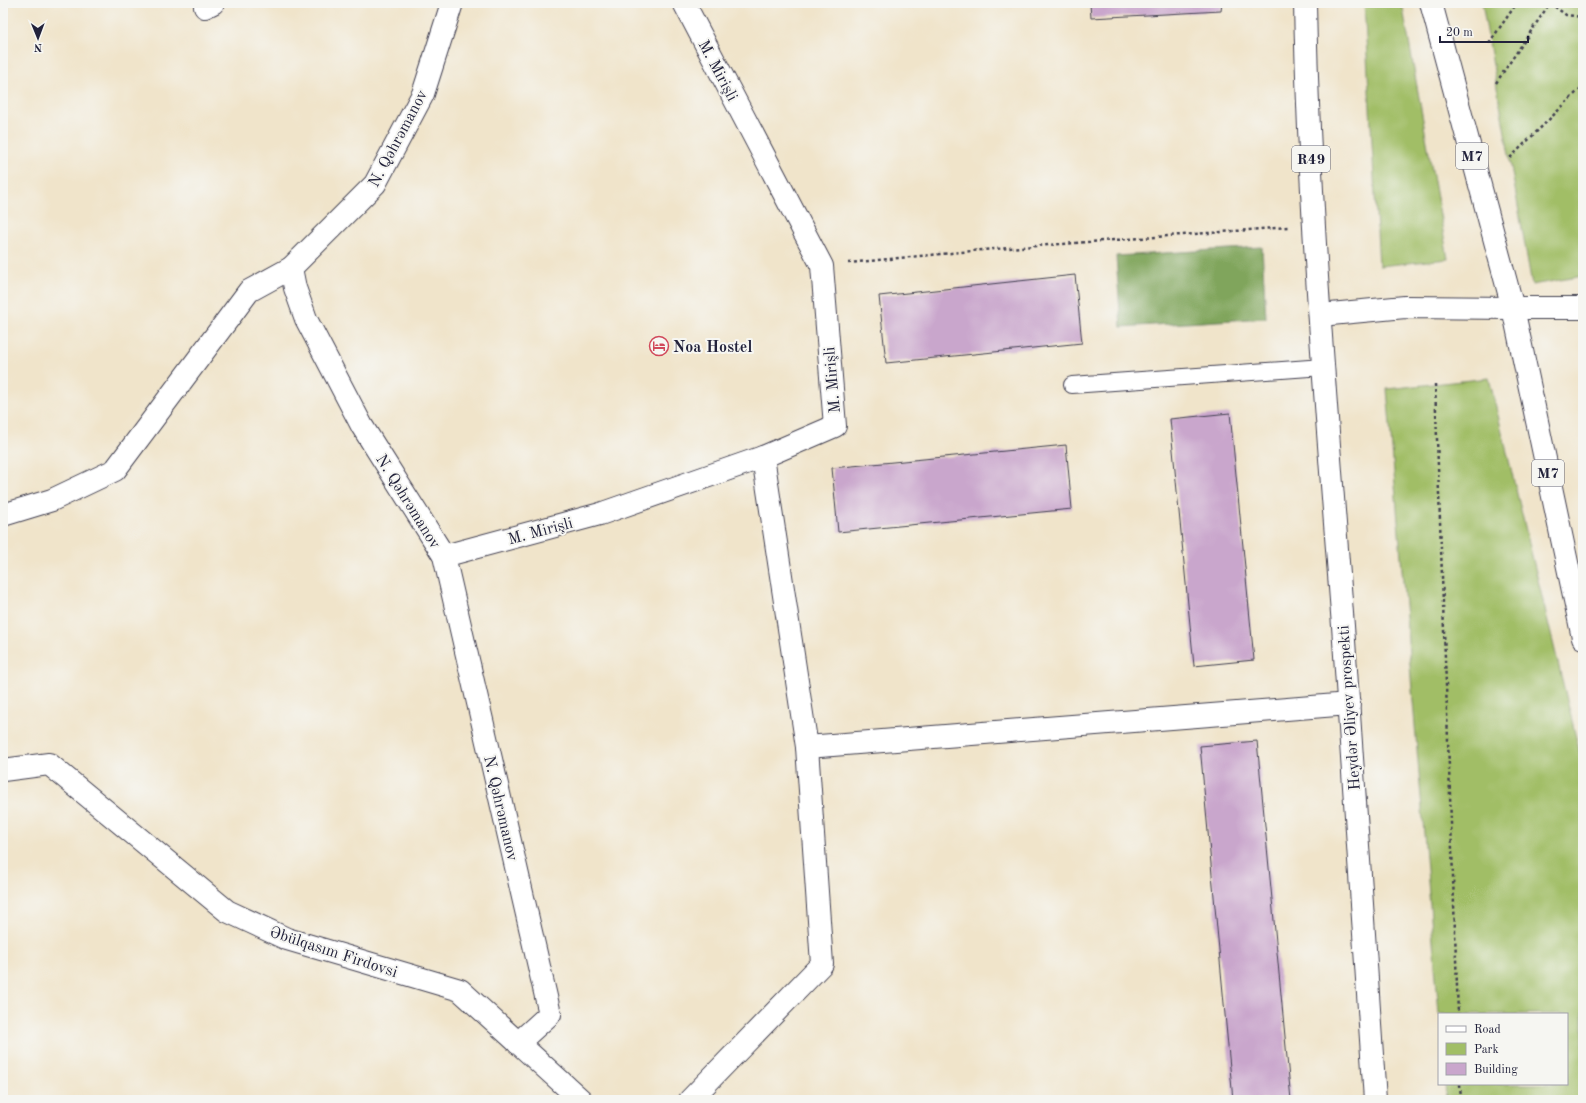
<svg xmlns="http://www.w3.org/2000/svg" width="1586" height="1103" font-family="'Old Standard TT',serif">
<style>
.green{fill:#a1be66;stroke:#627050}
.forest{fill:#80a55b;stroke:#51644b}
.building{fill:#c9a6cc}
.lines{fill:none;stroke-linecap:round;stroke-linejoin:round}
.service-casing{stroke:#413f50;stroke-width:18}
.minor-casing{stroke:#413f50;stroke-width:24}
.secondary-casing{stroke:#413f50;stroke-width:24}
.trunk-casing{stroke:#413f50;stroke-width:24}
.path{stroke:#413f50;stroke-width:2.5;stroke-dasharray:3 3;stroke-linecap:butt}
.service{stroke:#fff;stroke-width:16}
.minor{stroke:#fff;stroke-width:22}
.secondary{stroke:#fff;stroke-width:22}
.trunk{stroke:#fff;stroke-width:22}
.labels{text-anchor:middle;stroke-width:4;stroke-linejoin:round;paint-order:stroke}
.shield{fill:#f6f6f2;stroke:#626272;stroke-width:1}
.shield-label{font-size:15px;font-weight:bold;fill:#22223b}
.street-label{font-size:16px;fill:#22223b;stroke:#f6f6f2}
.poi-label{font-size:16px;font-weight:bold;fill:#22223b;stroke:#f6f6f2;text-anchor:start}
</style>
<rect width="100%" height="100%" fill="#f6f6f2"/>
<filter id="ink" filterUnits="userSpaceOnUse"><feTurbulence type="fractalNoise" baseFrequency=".025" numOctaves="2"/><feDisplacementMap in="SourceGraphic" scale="8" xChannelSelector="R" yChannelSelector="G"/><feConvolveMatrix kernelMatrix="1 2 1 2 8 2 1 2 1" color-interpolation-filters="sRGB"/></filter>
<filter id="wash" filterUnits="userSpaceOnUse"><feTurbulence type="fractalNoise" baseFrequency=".012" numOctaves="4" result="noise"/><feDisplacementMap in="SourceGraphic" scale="16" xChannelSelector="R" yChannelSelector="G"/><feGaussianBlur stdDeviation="0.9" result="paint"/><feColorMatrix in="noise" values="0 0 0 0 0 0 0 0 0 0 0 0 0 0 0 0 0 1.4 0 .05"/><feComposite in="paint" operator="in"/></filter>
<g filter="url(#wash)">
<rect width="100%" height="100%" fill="#f0e4ca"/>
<g class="green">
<path d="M1364 3H1402L1448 259 1379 266Z"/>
<path d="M1482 3H1583V276L1532 285Z"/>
<path d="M1489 378 1583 766V1100H1446L1445 1084H1567V1014H1439L1387 389Z"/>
</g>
<path class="forest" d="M1262 247 1266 318 1121 327 1116 256Z"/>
<g id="blocks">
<g class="building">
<path d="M1090 3H1222L1221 11 1091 18Z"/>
<path d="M1075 275 1082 343 886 363 879 296Z"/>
<path d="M1230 413 1254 660 1194 666 1170 419Z"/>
<path d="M1066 445 1072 509 838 532 832 468Z"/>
<path d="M1257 741 1291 1100H1233L1200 746Z"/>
</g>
</g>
</g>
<g filter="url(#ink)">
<use href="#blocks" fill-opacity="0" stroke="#413f50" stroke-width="1"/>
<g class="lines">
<defs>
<path id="service" d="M1072 385 1323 367"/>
<g id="minor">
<path d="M452 3 423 94 375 184 291 268 295 288 306 319 362 426 444 556 550 1014 518 1043"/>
<path d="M205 7 213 3"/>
<path d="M763 457 807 747 1349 704"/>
<path d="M3 515 52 500 115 470 249 291 291 268"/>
<path d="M444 556 600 514 763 457 835 426 822 266 684 3"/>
<path d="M3 770 49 764 227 911 287 939 460 990 581 1100"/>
<path d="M690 1100 822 964 807 747"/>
</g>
<path id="secondary" d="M1513 308H1583"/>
<g id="trunk">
<path d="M1305 3C1309 211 1327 419 1343 626 1355 784 1364 942 1375 1100"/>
<path d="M1431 3 1513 308 1583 638"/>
<path d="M1320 315 1405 307 1513 308"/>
</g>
</defs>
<use href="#service" class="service-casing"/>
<use href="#minor" class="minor-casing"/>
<use href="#secondary" class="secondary-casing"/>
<use href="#trunk" class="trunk-casing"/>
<g class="path">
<path d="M1550 3 1566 15 1583 17"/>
<path d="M1489 43 1517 3"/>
<path d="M1496 83 1550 3"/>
<path d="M1510 158 1583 86"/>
<path d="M848 263 982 250 1288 227"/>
<path d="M1435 384 1458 1014"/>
<path d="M1460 1084 1461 1100"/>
</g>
<use href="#service" class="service"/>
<use href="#minor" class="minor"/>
<use href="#secondary" class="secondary"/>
<use href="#trunk" class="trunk"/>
</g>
</g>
<defs>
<symbol id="hotel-ring" viewBox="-11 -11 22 22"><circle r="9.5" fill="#f6f6f2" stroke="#d1495b" stroke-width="1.5"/><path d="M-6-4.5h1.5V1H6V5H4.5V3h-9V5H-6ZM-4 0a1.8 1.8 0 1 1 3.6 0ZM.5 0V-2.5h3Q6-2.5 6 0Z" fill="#d1495b"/></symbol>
</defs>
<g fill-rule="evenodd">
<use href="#hotel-ring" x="648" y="335" width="22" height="22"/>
</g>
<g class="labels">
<g class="shield">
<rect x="1456" y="143" width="32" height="26" rx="3"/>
<rect x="1292" y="146" width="38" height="26" rx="3"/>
<rect x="1532" y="460" width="32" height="26" rx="3"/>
</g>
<g class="shield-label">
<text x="1472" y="161">M7</text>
<text x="1311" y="164">R49</text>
<text x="1548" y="478">M7</text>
</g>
<g class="street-label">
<text transform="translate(719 70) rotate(62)" y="6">M. Mirişli</text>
<text transform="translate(397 138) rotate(-62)" y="6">N. Qəhrəmanov</text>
<text transform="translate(831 380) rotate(-95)" y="6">M. Mirişli</text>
<text transform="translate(409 501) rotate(58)" y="6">N. Qəhrəmanov</text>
<text transform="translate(540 530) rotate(-15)" y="6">M. Mirişli</text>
<text transform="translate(1348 708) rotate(-94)" y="6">Heydər Əliyev prospekti</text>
<text transform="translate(502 808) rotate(77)" y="6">N. Qəhrəmanov</text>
<text transform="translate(334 951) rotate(18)" y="6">Əbülqasım Firdovsi</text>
</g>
<g class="poi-label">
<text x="673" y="352">Noa Hostel</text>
</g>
</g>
<rect width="1586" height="1103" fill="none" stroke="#f6f6f2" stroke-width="16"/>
<rect x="1438" y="1013" width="130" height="72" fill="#f6f6f2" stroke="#a1a1a9"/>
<rect x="1446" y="1026" width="20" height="6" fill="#ffffff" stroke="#a1a1a9"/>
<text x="1474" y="1033" font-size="12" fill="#22223b">Road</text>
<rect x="1446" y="1043" width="20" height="12" fill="#a1be66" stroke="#a1a1a9"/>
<text x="1474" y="1053" font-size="12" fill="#22223b">Park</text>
<rect x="1446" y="1063" width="20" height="12" fill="#c9a6cc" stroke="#a1a1a9"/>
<text x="1474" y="1073" font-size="12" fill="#22223b">Building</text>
<g transform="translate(38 38) rotate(179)" stroke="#f6f6f2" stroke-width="3" paint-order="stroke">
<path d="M0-3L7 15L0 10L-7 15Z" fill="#22223b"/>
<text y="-6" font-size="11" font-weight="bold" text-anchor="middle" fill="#22223b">N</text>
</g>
<path d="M1440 36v6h88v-6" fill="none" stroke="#22223b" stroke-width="2"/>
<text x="1446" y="36" font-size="12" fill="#22223b" stroke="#f6f6f2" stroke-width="3" paint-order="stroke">20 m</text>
</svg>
